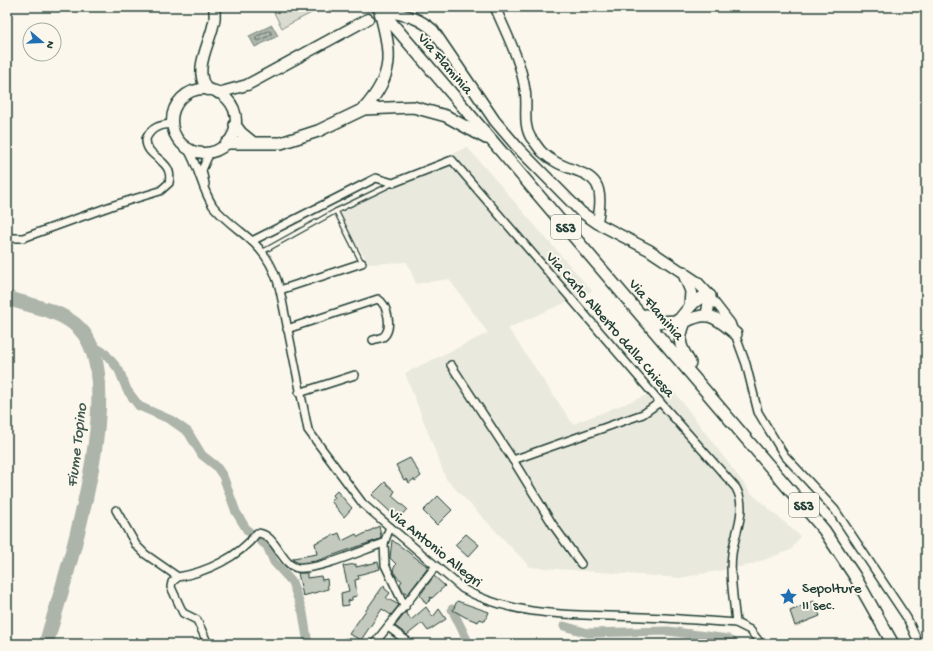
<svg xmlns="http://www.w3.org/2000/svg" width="933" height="651" font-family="'Gochi Hand',sans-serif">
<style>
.built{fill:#eae9de}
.green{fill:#dbdcd1;stroke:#7d8c82}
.water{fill:#adb4aa;stroke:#74847b}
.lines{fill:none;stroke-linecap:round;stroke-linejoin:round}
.shore{stroke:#586d63;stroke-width:1}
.canal{stroke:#adb4aa;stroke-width:9}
.river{stroke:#adb4aa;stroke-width:15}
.building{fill:#c4c9be;stroke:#1f3d34}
.service-casing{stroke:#1f3d34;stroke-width:6}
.minor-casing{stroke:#1f3d34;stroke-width:10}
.tertiary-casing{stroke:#1f3d34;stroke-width:12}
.secondary-casing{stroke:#1f3d34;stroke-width:13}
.trunk-casing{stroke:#1f3d34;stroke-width:14}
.service{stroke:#fbf7ec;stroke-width:3.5}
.minor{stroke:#fbf7ec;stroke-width:7}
.tertiary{stroke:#fbf7ec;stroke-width:9}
.secondary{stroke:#fbf7ec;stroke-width:10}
.trunk{stroke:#fbf7ec;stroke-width:11}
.labels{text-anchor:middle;stroke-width:4;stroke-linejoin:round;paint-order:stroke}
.shield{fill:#fbf7ec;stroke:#61756b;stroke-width:1}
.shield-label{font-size:14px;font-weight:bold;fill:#1f3d34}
.street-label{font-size:15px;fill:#1f3d34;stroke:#fbf7ec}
.poi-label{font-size:15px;fill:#1f3d34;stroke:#fbf7ec;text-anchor:start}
.water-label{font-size:16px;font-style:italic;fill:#425b52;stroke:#fbf7ec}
</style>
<rect width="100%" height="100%" fill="#fbf7ec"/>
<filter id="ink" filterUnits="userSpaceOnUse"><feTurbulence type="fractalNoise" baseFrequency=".025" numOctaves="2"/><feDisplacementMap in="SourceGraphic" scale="8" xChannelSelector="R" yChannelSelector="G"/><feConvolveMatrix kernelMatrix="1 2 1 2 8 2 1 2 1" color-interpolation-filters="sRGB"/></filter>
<g filter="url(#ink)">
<path class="built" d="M467 147 592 291 508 328 573 424 670 386 751 493 800 536 791 550 750 565 680 578 530 567 446 479 405 373 488 333 449 279 416 284 407 262 369 264 334 207Z"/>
<path class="green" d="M271 7H323L282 28Z"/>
<path class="water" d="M272 25 278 36 255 47 249 36Z"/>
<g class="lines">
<path class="shore" d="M269 31 271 32V35L258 41 256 40V37Z"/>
<g class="canal">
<path d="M90 344 105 353 119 370 127 390 139 406 171 420 188 432 202 455 216 466 223 476 236 512 247 530 267 546 274 562 292 582 303 613 308 644"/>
<path d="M452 609 469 644"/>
<path d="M564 626 588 633 668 631 728 639 736 644"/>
<path d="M346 644V642"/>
</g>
<path class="river" d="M7 298C31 306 61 310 79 328 132 379 64 580 46 644"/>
</g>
<g class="building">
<path d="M410 458 421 476 415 481 414 479 409 483 407 479 404 480 396 465Z"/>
<path d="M385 482 395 491 392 496 407 509 398 519 372 495Z"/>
<path d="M337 491 352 508 344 517 331 501 335 498 333 495Z"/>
<path d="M438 496 452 510 437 525 423 511Z"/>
<path d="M379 526 381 536 380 539 316 561 299 563 293 560V558L317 554 315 543 339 533 342 541 356 534 358 537Z"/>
<path d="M466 534 479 545 468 557 455 545Z"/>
<path d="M392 540 427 566V569L408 594 403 591 400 584 402 581 396 576 393 570 396 564 390 558Z"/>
<path d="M378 562 380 569 358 575 359 579 355 580 357 596 352 597V600L348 601 349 605 342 606 341 593 349 591 343 566 356 564V567Z"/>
<path d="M298 573H307V578L321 576 322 580 327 579 328 589 303 596Z"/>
<path d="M434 576 445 586 432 598 430 597 431 599 426 604 420 595Z"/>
<path d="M384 585 385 589 390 593 386 598 399 605 391 615 382 609 361 640 349 634Z"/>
<path d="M457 601 489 612 485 621 480 619 478 622 465 617 453 610Z"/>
<path d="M814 601 820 616 795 626 790 611Z"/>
<path d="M426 607 433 617 439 609 446 619 428 631 422 623 407 635 395 626 406 612 411 620Z"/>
</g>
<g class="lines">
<defs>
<g id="service">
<path d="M336 211 362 263"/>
<path d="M262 252 336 211 392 184"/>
</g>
<g id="minor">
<path d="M187 148C199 166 201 188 213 206 221 216 230 223 240 231 262 248 273 263 280 290L308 430 363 504 463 589C517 619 581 614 642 617 673 618 705 621 736 623L750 630 761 644"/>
<path d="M205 184 202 170 210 152"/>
<path d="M7 238H23L114 205 160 191 169 183C175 159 145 159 146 139 151 127 160 125 172 124"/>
<path d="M252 241 376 178 393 183 452 160 660 402 736 488C748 510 735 531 732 554 729 576 734 601 736 623"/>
<path d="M280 290 362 263"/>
<path d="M710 296 731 323 746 364 758 412 784 455 835 510 907 618 919 644"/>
<path d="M287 329 378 299C388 305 393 329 383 337 380 338 376 339 373 340"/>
<path d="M451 365 513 460 553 525 581 564"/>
<path d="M299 393 355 375"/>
<path d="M513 460 643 414 660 402"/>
<path d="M116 510 136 545 145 554 178 577C207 572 239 557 257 533 276 533 281 566 298 568 319 570 363 550 384 543L390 527"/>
<path d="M384 543 385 565 405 607"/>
<path d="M178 577 172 582 171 587 183 613 197 620 208 644"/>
<path d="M388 627 411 644"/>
<path d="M374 644 436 566"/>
</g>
<path id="tertiary" d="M495 7C506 33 521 61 525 90 528 105 522 124 531 138 535 142 538 148 542 152 572 181 611 160 597 223"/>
<g id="secondary">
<path d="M391 13C409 15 420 19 433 30L495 121 519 149 581 212 597 223 649 250 697 282 710 296"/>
<circle cx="204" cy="121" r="32"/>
<path d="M208 90C192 72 209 45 213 26 215 20 215 13 214 7"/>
<path d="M218 93 247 85 368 19"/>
</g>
<g id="trunk">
<path d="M378 7 824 530 854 575 893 644"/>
<path d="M364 109C394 75 392 54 380 12"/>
<path d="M235 125 241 133 252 142"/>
<path d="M227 143H281L318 131 364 109 413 107 446 116 486 138"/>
<path d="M683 272 691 291 690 307"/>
<path d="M646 315 656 322 678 321C687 311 695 296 710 296L707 315"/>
<path d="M690 363C680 346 677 342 685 322 710 309 716 318 736 334"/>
</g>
</defs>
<use href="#service" class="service-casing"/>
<use href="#minor" class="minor-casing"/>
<use href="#tertiary" class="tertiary-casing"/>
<use href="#secondary" class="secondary-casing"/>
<use href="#trunk" class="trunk-casing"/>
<use href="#service" class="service"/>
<use href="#minor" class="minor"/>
<use href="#tertiary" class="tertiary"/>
<use href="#secondary" class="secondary"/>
<use href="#trunk" class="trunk"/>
</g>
</g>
<defs>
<symbol id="sight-bare" viewBox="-9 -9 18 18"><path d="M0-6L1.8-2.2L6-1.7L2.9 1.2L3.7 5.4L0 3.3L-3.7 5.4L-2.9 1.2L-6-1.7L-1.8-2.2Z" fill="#1f6fb2" stroke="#fbf7ec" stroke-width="2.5" paint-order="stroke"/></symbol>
</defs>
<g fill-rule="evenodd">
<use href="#sight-bare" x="776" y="584" width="25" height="25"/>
</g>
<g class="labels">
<g class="shield">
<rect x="551" y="215" width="30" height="24" rx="3"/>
<rect x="789" y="493" width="30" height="24" rx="3"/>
</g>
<g class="shield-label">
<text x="566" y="232">SS3</text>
<text x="804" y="510">SS3</text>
</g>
<g class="street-label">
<text transform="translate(446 63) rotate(49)" y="5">Via Flaminia</text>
<text transform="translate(657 309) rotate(49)" y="5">Via Flaminia</text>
<text transform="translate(611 324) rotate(49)" y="5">Via Carlo Alberto dalla Chiesa</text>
<text transform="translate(436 547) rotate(39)" y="5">Via Antonio Allegri</text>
</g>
<g class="poi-label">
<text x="802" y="592">Sepolture<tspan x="802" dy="17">II sec.</tspan></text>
</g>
<g class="water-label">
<text transform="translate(75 445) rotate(-83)" y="6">Fiume Topino</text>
</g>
</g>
<rect width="933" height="651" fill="none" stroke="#fbf7ec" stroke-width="24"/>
<rect x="12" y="12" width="909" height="627" fill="none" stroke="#1f3d34" stroke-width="1.5" filter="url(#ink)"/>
<g transform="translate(42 42) rotate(109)"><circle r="19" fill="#fbf7ec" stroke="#a3ada2"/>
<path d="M0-3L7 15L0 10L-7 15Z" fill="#1f6fb2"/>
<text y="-6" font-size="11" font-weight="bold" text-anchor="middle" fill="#1f3d34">N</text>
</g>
</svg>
